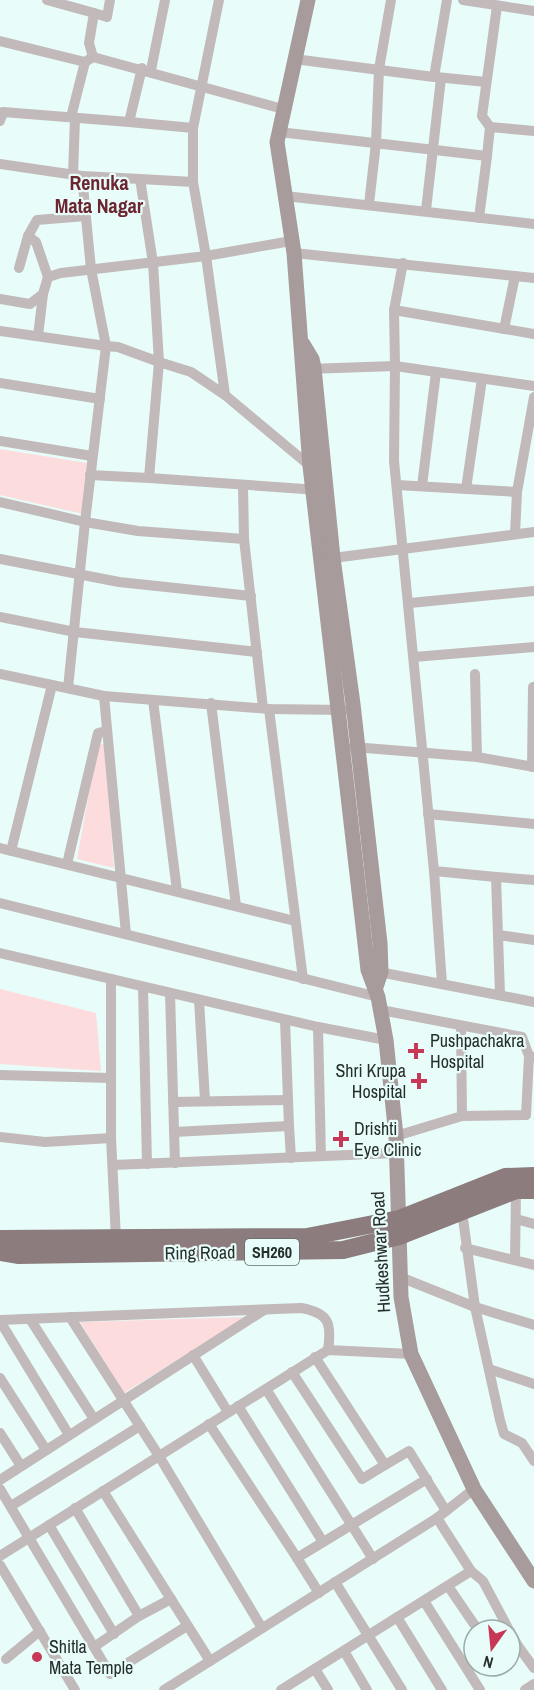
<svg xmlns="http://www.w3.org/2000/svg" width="534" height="1690" font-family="'Archivo Narrow',sans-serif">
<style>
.green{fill:#fddcde}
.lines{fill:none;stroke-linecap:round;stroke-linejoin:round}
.minor{stroke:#c2b9ba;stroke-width:10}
.secondary{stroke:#a89b9c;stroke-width:15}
.trunk{stroke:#8c7c7d;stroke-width:18}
.poi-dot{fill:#c73856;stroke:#e8fdf9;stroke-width:2}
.labels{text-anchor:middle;stroke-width:4.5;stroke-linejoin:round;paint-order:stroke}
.shield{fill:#e8fdf9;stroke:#616d6a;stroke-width:1.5}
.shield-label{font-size:16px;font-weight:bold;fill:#272f2d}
.poi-label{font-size:18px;fill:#272f2d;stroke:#e8fdf9;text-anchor:start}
.street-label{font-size:18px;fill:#272f2d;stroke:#e8fdf9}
.neighbourhood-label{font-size:20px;font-weight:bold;fill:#6c2632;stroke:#e8fdf9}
</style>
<rect width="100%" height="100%" fill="#e8fdf9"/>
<g class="green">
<path d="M0 449 87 463 83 514 0 495Z"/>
<path d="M98 743 105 745 114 868 77 859Z"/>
<path d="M0 989 96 1013 101 1071 0 1064Z"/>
<path d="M247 1317 124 1393 80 1322Z"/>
</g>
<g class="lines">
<g class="minor">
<path d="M47 0 94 13"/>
<path d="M463 0 534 11"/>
<path d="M0 41 85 62 93 57 283 109"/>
<path d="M93 57 89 43 94 13 107 17 110 0"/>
<path d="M294 59 434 77 447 0"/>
<path d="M151 70 165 0"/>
<path d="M436 77 486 82"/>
<path d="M71 117 85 62"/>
<path d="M0 121 3 112 129 122 142 68"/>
<path d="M129 122 193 128V182"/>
<path d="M490 127 482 116 497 6"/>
<path d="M193 128 219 0"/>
<path d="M279 132 487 156 479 218"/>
<path d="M487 156 490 127 534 131"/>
<path d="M0 164 82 176"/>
<path d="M73 175 75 118"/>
<path d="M285 196 534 224"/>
<path d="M369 204 376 143 379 69 391 0"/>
<path d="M426 210 441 78"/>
<path d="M28 236 36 242 48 277"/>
<path d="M294 253 534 278"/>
<path d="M403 263 394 310 534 334"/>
<path d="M19 268 28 236 37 220 86 216"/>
<path d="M0 299 30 304 43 294 48 277 61 273 206 256 291 241"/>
<path d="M394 310 395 366 534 386"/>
<path d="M504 329 515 276"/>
<path d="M0 331 106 346 91 269 82 176 140 179"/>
<path d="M38 336 43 294"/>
<path d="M308 369 395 366 394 461 434 871 496 877 500 995"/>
<path d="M0 383 100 399"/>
<path d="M0 441 92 456"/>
<path d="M310 466 225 395 191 372 159 362 149 478 318 490"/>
<path d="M90 475 149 478"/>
<path d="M397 485 517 492"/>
<path d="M243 486 244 539 263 708"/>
<path d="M422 486 436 372"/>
<path d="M466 489 482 379"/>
<path d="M0 502 85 522 106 346 118 347 159 362 153 263 140 179 193 182 206 256 225 395"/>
<path d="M515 534 517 492 534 397"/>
<path d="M333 558 534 532"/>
<path d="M0 559 119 582 251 596"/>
<path d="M410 603 534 591"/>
<path d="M0 617 75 632 257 652"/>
<path d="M414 657 534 647"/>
<path d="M0 674 104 696 269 709 345 710"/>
<path d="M475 674 477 757"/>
<path d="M68 688 85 522 138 531 244 539"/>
<path d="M104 696 126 934"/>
<path d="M153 700 177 891"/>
<path d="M211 703 236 906"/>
<path d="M269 709 303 979"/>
<path d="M353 747 477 757 534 767"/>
<path d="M532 767 533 687"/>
<path d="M428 814 534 824"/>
<path d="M0 848 295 921"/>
<path d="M11 851 52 685"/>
<path d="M67 864 98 733 106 731"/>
<path d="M434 871 442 984"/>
<path d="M496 877 534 880"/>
<path d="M0 903 378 997"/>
<path d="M498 935 534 940"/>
<path d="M0 953 318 1027 386 1040"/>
<path d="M374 971 534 1002"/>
<path d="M111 979V1138L116 1239"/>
<path d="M143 987 147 1164"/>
<path d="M170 993 175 1163"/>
<path d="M199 1000 205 1100"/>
<path d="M381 1010 522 1037 529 1056 534 1057"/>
<path d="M285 1020 289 1126"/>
<path d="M318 1027 321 1156"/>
<path d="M0 1075 111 1078"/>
<path d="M173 1102 288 1100"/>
<path d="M462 1116 526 1115 529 1056"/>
<path d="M174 1132 289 1126 291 1158"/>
<path d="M396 1136 462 1116 461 1027"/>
<path d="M0 1137 45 1142 111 1138"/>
<path d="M113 1165 396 1153"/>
<path d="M462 1211 475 1307 500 1420 504 1434 522 1443 534 1461"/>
<path d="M516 1219 534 1224"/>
<path d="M465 1248 534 1265"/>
<path d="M515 1260 516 1190"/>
<path d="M400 1277 475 1307 534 1325"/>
<path d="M70 1317 159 1456 262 1628"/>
<path d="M30 1319 94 1419"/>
<path d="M0 1320 301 1308C329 1313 332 1323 328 1350"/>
<path d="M0 1321 69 1435"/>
<path d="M193 1355 228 1412"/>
<path d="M489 1369 534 1384"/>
<path d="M292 1372 362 1479 385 1465 315 1357"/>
<path d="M0 1378 46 1450"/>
<path d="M266 1389 373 1559"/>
<path d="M238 1406 323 1542"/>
<path d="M209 1424 297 1558 427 1479"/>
<path d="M0 1433 21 1466"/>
<path d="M385 1465 409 1451 446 1511"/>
<path d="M0 1480 264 1310"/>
<path d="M0 1489 110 1674 187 1626"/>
<path d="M103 1491 210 1661"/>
<path d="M11 1506 140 1426"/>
<path d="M75 1508 139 1616"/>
<path d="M49 1525 114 1634"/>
<path d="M0 1556 328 1350 411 1354"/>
<path d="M297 1558 319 1593"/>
<path d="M0 1565 75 1690"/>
<path d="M471 1571 483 1581 509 1630"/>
<path d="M335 1582 402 1690"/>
<path d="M448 1586 478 1630"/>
<path d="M424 1601 480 1690"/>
<path d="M397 1617 442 1690"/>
<path d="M510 1631 518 1646 510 1652"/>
<path d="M518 1646 534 1668"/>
<path d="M94 1647 139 1616 171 1599"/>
<path d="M344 1651 367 1690"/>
<path d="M6 1659 40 1631"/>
<path d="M315 1669 328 1690"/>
<path d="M164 1690 437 1518 474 1489"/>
<path d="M281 1690 471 1571 437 1518"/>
<path d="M525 1690 534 1684"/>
</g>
<g class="secondary">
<path d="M308 0 277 142 294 253 310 466 368 970 378 997 386 1040 396 1136 401 1297 411 1354 474 1489 534 1581"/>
<path d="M303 344 312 359 314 368 333 558 353 704 380 943 381 972 376 987"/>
</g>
<g class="trunk">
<path d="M0 1239 307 1237 399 1219 505 1177 534 1176"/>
<path d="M0 1252 19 1255 343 1250 399 1236 516 1190H534"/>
</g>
</g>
<g class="poi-dot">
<path d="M413 1042h6v6h6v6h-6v6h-6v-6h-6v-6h6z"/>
<path d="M416 1072h6v6h6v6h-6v6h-6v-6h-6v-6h6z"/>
<path d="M338 1130h6v6h6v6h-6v6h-6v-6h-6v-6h6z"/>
<circle cx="37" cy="1657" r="6"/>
</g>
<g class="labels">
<rect class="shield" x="245" y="1239" width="54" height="26" rx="4.5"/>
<g class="shield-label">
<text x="272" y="1258">SH260</text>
</g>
<g class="poi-label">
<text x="430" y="1047">Pushpachakra<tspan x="430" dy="21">Hospital</tspan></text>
<text x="406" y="1077" text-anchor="end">Shri Krupa<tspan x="406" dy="21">Hospital</tspan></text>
<text x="354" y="1135">Drishti<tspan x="354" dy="21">Eye Clinic</tspan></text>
<text x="49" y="1653">Shitla<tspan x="49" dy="21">Mata Temple</tspan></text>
</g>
<g class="street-label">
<text transform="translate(381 1252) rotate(-93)" y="6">Hudkeshwar Road</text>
<text transform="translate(200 1253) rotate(-1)" y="6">Ring Road</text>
</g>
<g class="neighbourhood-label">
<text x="99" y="190">Renuka<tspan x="99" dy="23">Mata Nagar</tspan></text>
</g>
</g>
<g transform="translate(492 1648) rotate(195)"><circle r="28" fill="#e8fdf9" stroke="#9baba7" stroke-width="1.5"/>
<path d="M0-4.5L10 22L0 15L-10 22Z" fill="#c73856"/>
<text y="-9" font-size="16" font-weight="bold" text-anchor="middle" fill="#272f2d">N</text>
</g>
</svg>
